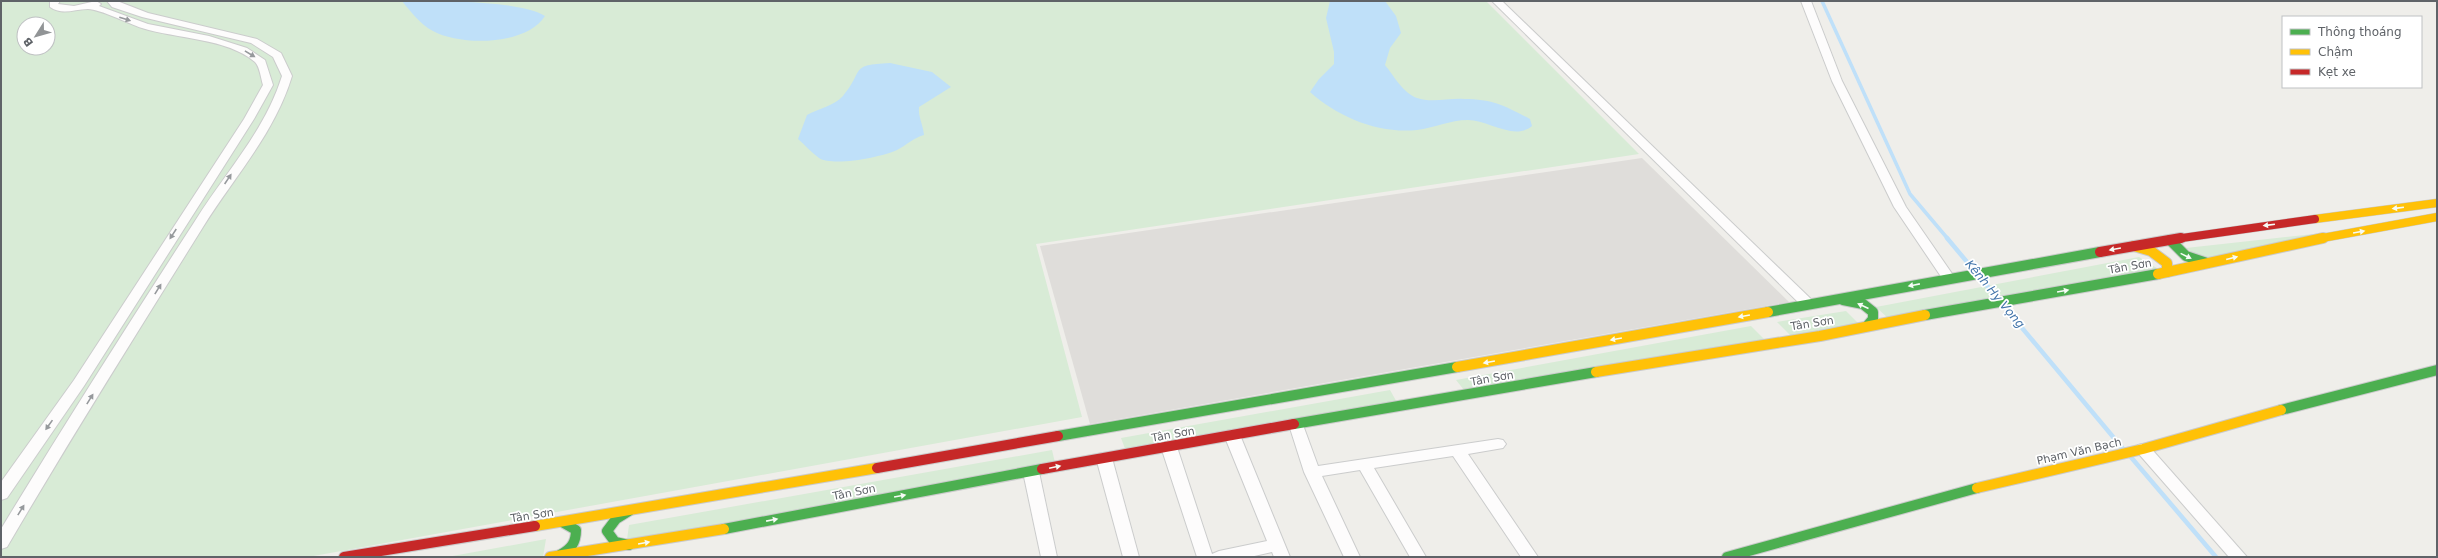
<svg xmlns="http://www.w3.org/2000/svg" width="2438" height="558" font-family="'DejaVu Sans',sans-serif">
<style>
.industrial{fill:#dfddda}
.green{fill:#d8ebd6;fill-rule:evenodd}
.water{fill:#bfe0f9}
.lines{fill:none;stroke-linecap:round;stroke-linejoin:round}
.stream-far1{stroke:#bfe0f9;stroke-width:3.5}
.stream{stroke:#bfe0f9;stroke-width:4.5}
.street-casing{stroke:#cbcccc;stroke-width:2}
.fast-casing{stroke:#cacacb;stroke-width:12}
.slow-far1-casing{stroke:#cacacb;stroke-width:9}
.slow-casing{stroke:#cacacb;stroke-width:12}
.jam-far1-casing{stroke:#cacacb;stroke-width:9}
.jam-casing{stroke:#cacacb;stroke-width:12}
.street{fill:#fdfcfc;fill-rule:evenodd}
.fast{stroke:#4caf50;stroke-width:10}
.slow-far1{stroke:#ffc107;stroke-width:8}
.slow{stroke:#ffc107;stroke-width:10}
.jam-far1{stroke:#c62828;stroke-width:8}
.jam{stroke:#c62828;stroke-width:10}
.oneway{fill:#96999c}
.oneway2{fill:#f6fbf6}
.labels{text-anchor:middle;stroke-width:3.5;stroke-linejoin:round;paint-order:stroke}
.street-label{font-size:11px;fill:#5f6368;stroke:#fff}
.water-label{font-size:12px;font-style:italic;fill:#4174aa;stroke:#fff}
</style>
<rect width="100%" height="100%" fill="#efeeea"/>
<path class="industrial" d="M1642 158 1789 302 1090 424 1040 246Z"/>
<g class="green">
<path d="M1 1H1486L1639 154 1036 244 1082 417 308 557H1ZM24 24H48V48H24Z"/>
<path d="M2369 228 2207 262 2186 248Z"/>
<path d="M2139 257 2160 270 1890 320 1876 307Z"/>
<path d="M1846 311 1860 325 1791 336 1777 322Z"/>
<path d="M1751 326 1766 341 1468 395 1456 380Z"/>
<path d="M1390 390 1399 406 1127 454 1121 438Z"/>
<path d="M1052 450 1056 467 626 547 629 525Z"/>
<path d="M546 539 543 557H447Z"/>
</g>
<g class="water">
<path d="M402 1C437 1 519 0 545 16 526 46 460 46 433 31 421 25 410 11 402 1Z"/>
<path d="M1330 1H1385L1396 16 1401 33 1390 48 1385 65C1394 76 1403 93 1417 98 1431 103 1449 98 1464 99 1493 99 1505 106 1530 119L1532 126C1514 141 1488 120 1468 120 1450 120 1434 128 1417 130 1378 134 1338 117 1310 92L1319 79 1334 64V52L1326 18Z"/>
<path d="M890 63 932 72 951 87 919 107C918 117 923 124 924 135 913 138 907 145 897 150 882 157 833 167 819 158 812 153 805 145 798 139L807 115C818 109 835 105 843 96 865 70 848 65 890 63Z"/>
</g>
<g class="lines">
<path class="stream-far1" d="M1822 1 1910 194 1948 239"/>
<g class="stream">
<path d="M1947 238 2124 450"/>
<path d="M2130 456 2216 557"/>
</g>
<defs>
<g id="street">
<path d="M50 1H60L58 4 74 6 96 1 101 4 99 6 148 24 209 36 247 48 265 60 273 85 254 119 84 386 7 498 1 500V482L74 380 244 119 263 85C261 79 260 67 255 62 227 38 177 39 142 28 129 24 100 9 88 9 74 9 63 16 50 7Z"/>
<path d="M107 1H117L148 13 257 39 281 53 292 76C275 133 234 177 203 227 137 333 70 439 7 547L1 549V529C64 425 129 323 195 221 225 173 265 131 282 76L273 57 251 43 142 17 112 7Z"/>
<path d="M1492 1H1502L1813 301 1815 304 1813 307H1803Z"/>
<path d="M1801 1H1811L1842 81 1906 207 1955 278 1954 281H1944L1894 207 1832 81Z"/>
<path d="M1296 420 1301 421 1303 425 1318 466 1498 439 1503 440 1506 444 1503 448 1468 454 1538 557H1521L1453 456 1374 468 1426 557H1410L1360 470 1322 476 1360 557H1344L1304 472 1289 425 1291 421Z"/>
<path d="M1232 430 1237 431 1240 435 1290 557H1274L1272 552 1250 557H1197L1161 447 1164 443H1174L1177 447 1212 554 1219 551 1267 541 1224 435 1227 431Z"/>
<path d="M2143 444 2148 445 2247 557H2229L2138 453 2135 449 2138 445Z"/>
<path d="M1104 453 1109 454 1112 458 1139 557H1123L1096 458 1099 454Z"/>
<path d="M1031 467 1037 468 1039 472 1057 557H1041L1023 472 1025 468Z"/>
</g>
<g id="fast">
<path d="M2170 240 2186 256 2207 263"/>
<path d="M1843 300 1863 304 1873 312V319L1868 325"/>
<path d="M1768 312 2100 252"/>
<path d="M1925 315 2158 274"/>
<path d="M2281 410 2437 370"/>
<path d="M1294 424 1596 372"/>
<path d="M1058 436 1457 367"/>
<path d="M629 511 616 519 607 531 615 542 629 545"/>
<path d="M724 529 1042 469"/>
<path d="M560 555C571 549 576 543 576 530L562 522"/>
<path d="M1727 557 1977 488"/>
</g>
<g id="slow-far1">
<path d="M2315 219 2437 203"/>
<path d="M2317 239 2437 217"/>
</g>
<g id="slow">
<path d="M2134 246 2151 251 2167 263V272"/>
<path d="M2158 274 2323 238"/>
<path d="M1457 367 1768 312"/>
<path d="M1596 372 1820 336 1925 315"/>
<path d="M1977 488 2143 449 2281 410"/>
<path d="M535 526 877 468"/>
<path d="M550 557 724 529"/>
</g>
<path id="jam-far1" d="M2175 239 2315 219"/>
<g id="jam">
<path d="M2100 252 2181 238"/>
<path d="M877 468 1058 436"/>
<path d="M1042 469 1294 424"/>
<path d="M344 557 535 526"/>
</g>
</defs>
<use href="#street" class="street-casing"/>
<use href="#fast" class="fast-casing"/>
<use href="#slow-far1" class="slow-far1-casing"/>
<use href="#slow" class="slow-casing"/>
<use href="#jam-far1" class="jam-far1-casing"/>
<use href="#jam" class="jam-casing"/>
<use href="#street" class="street"/>
<use href="#fast" class="fast"/>
<use href="#slow-far1" class="slow-far1"/>
<use href="#slow" class="slow"/>
<use href="#jam-far1" class="jam-far1"/>
<use href="#jam" class="jam"/>
</g>
<defs><path id="oneway-solid" d="M-6-.8H1V-3.2L6.5 0L1 3.2V.8H-6Z"/></defs>
<g class="oneway">
<use href="#oneway-solid" transform="translate(125 19) rotate(18)"/>
<use href="#oneway-solid" transform="translate(250 54) rotate(31)"/>
<use href="#oneway-solid" transform="translate(228 179) rotate(-56)"/>
<use href="#oneway-solid" transform="translate(173 234) rotate(123)"/>
<use href="#oneway-solid" transform="translate(158 289) rotate(-58)"/>
<use href="#oneway-solid" transform="translate(90 399) rotate(-58)"/>
<use href="#oneway-solid" transform="translate(49 425) rotate(125)"/>
<use href="#oneway-solid" transform="translate(21 510) rotate(-58)"/>
</g>
<g class="oneway2">
<use href="#oneway-solid" transform="translate(2398 208) rotate(173)"/>
<use href="#oneway-solid" transform="translate(2269 225) rotate(173)"/>
<use href="#oneway-solid" transform="translate(2359 232) rotate(-10)"/>
<use href="#oneway-solid" transform="translate(2115 249) rotate(170)"/>
<use href="#oneway-solid" transform="translate(2186 256) rotate(26)"/>
<use href="#oneway-solid" transform="translate(2232 258) rotate(-14)"/>
<use href="#oneway-solid" transform="translate(1914 285) rotate(169)"/>
<use href="#oneway-solid" transform="translate(2063 291) rotate(-10)"/>
<use href="#oneway-solid" transform="translate(1863 306) rotate(-156)"/>
<use href="#oneway-solid" transform="translate(1744 316) rotate(170)"/>
<use href="#oneway-solid" transform="translate(1616 339) rotate(170)"/>
<use href="#oneway-solid" transform="translate(1489 362) rotate(170)"/>
<use href="#oneway-solid" transform="translate(1055 467) rotate(-12)"/>
<use href="#oneway-solid" transform="translate(900 496) rotate(-10)"/>
<use href="#oneway-solid" transform="translate(772 520) rotate(-11)"/>
<use href="#oneway-solid" transform="translate(644 543) rotate(-10)"/>
</g>
<g class="labels">
<g class="street-label">
<text transform="translate(2130 266) rotate(-10)" y="4">Tân Sơn</text>
<text transform="translate(1812 323) rotate(-9)" y="4">Tân Sơn</text>
<text transform="translate(1492 378) rotate(-10)" y="4">Tân Sơn</text>
<text transform="translate(1173 434) rotate(-10)" y="4">Tân Sơn</text>
<text transform="translate(2079 451) rotate(-13)" y="4">Phạm Văn Bạch</text>
<text transform="translate(854 492) rotate(-11)" y="4">Tân Sơn</text>
<text transform="translate(532 515) rotate(-9)" y="4">Tân Sơn</text>
</g>
<g class="water-label">
<text transform="translate(1995 294) rotate(50)" y="4">Kênh Hy Vọng</text>
</g>
</g>
<rect width="2438" height="558" fill="none" stroke="#5f6368" stroke-width="4"/>
<rect x="2282" y="16" width="140" height="72" fill="#ffffff" stroke="#bfc1c3"/>
<rect x="2290" y="29" width="20" height="6" fill="#4caf50" stroke="#bfc1c3"/>
<text x="2318" y="36" font-size="12" fill="#5f6368">Thông thoáng</text>
<rect x="2290" y="49" width="20" height="6" fill="#ffc107" stroke="#bfc1c3"/>
<text x="2318" y="56" font-size="12" fill="#5f6368">Chậm</text>
<rect x="2290" y="69" width="20" height="6" fill="#c62828" stroke="#bfc1c3"/>
<text x="2318" y="76" font-size="12" fill="#5f6368">Kẹt xe</text>
<g transform="translate(36 36) rotate(233)"><circle r="19" fill="#ffffff" stroke="#bfc1c3"/>
<path d="M0-3L7 15L0 10L-7 15Z" fill="#919496"/>
<text y="-6" font-size="11" font-weight="bold" text-anchor="middle" fill="#5f6368">B</text>
</g>
</svg>
